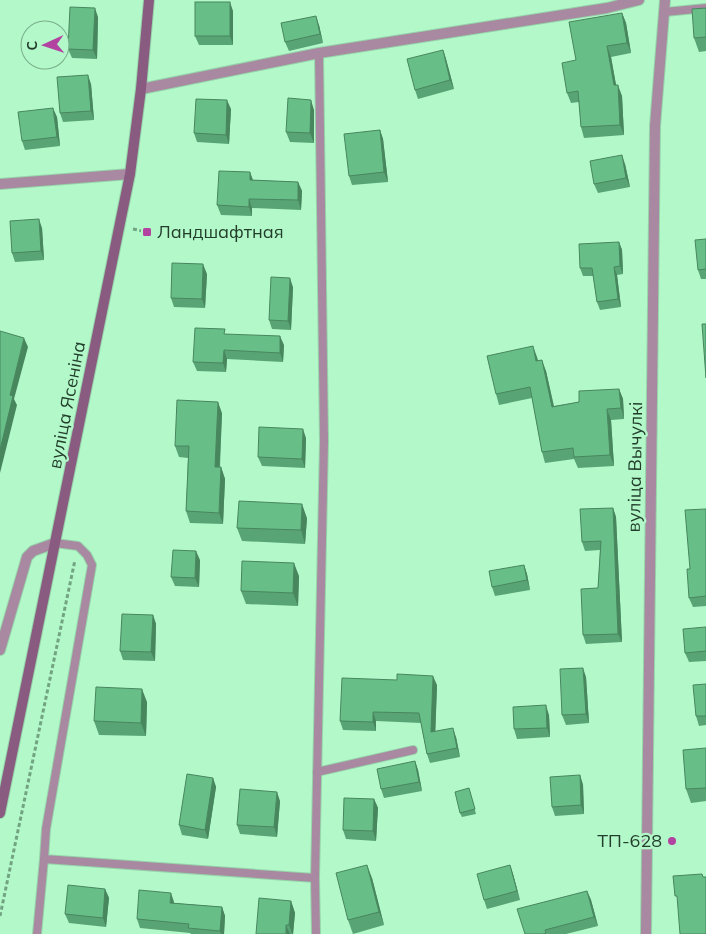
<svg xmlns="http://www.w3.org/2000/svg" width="706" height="934" font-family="Mulish,sans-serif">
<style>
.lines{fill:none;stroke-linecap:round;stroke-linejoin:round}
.lane-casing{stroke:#96d3a9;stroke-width:10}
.street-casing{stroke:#96d3a9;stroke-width:12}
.secondary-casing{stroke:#96d3a9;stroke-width:12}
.path{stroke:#72a482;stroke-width:3;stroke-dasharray:4 2.5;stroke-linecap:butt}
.lane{stroke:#a988a1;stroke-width:8}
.street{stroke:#a988a1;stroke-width:10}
.secondary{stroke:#8a5b80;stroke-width:10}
.wall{fill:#59a474}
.shaded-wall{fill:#48865e}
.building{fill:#67bf87;stroke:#48865e}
.poi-dot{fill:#b243a1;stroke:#b3f8c9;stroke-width:2}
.labels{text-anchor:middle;stroke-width:4.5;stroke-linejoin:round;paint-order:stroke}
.poi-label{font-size:18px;fill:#223e2b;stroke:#b3f8c9;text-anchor:start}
.street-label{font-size:18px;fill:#223e2b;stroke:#b3f8c9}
</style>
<rect width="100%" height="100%" fill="#b3f8c9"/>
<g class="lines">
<defs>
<g id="lane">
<path d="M665 12 706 8"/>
<path d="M55 543 78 546 87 555 92 565 46 829 44 859 315 878 324 441 319 53"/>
<path d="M317 772 413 750"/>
<path d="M315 878 316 934"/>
<path d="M37 934 44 859"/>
</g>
<g id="street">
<path d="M141 89 319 53 607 8 639 0"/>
<path d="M0 184 130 174"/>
<path d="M0 650 27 557 33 551 55 543"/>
<path d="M646 934 655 126 665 0"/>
</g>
<path id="secondary" d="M0 813 130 174 141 89 149 0"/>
</defs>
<use href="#lane" class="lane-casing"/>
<use href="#street" class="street-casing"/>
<use href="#secondary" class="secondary-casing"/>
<g class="path">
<path d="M133 229 147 232"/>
<path d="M0 916 75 560"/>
</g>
<use href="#lane" class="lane"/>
<use href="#street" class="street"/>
<use href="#secondary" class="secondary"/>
</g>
<g class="wall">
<path d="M706 8V51L699 52 694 38Z"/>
<path d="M233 11V45H199L195 36Z"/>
<path d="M622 13 626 23 631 53 611 57 616 85 622 96 624 135 584 138 581 127 579 102 571 103 567 93 576 60Z"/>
<path d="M98 17 97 59 72 58 68 49Z"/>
<path d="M319 25 323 43 289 51 285 42Z"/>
<path d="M443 50 446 59 454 89 418 99 415 90Z"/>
<path d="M91 84 94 120 63 122 60 113Z"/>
<path d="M231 109 229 144 197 142 194 133Z"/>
<path d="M314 110V143L290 142 286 132Z"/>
<path d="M57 117 60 146 25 150 22 141Z"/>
<path d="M380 130 383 139 388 182 352 185 349 176Z"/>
<path d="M625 164 630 187 598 193 594 184Z"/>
<path d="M250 172 253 180 298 182 302 191 301 210 252 208V216L221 215 217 205Z"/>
<path d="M42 228 44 260 15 262 12 253Z"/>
<path d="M706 239V279H701L698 270Z"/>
<path d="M619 242 622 250 623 274 617 275 621 307 600 310 597 302 593 276H583L580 268Z"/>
<path d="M207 274 205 308 174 307 171 298Z"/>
<path d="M293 287 291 330 272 329 269 320Z"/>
<path d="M226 334 284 345 283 362 227 359 226 372 197 371 193 362Z"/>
<path d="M537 357 538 361 546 371 554 406 579 402 619 389 623 399 624 419 611 420 614 466 578 468 574 459 545 463 542 452 532 398 499 405 496 394Z"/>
<path d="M222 413 220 467H221L225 479 223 524 190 523 186 511 188 458 179 457 175 446Z"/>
<path d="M306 438 305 468 262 466 258 457Z"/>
<path d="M613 508 616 517 622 642 586 644 583 635 598 588 600 550 585 551 582 542Z"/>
<path d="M706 509V606L693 607 689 598 690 569Z"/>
<path d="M307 518 305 544 242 541 237 528Z"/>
<path d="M200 560 199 587 175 586 171 577Z"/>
<path d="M524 565 527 574 530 590 495 596 492 587Z"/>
<path d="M299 576 298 606 246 604 241 591Z"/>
<path d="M153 615 156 624 155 661 123 660 120 651Z"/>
<path d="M706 627V661L689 662 685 653Z"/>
<path d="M586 677 589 723 566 725 562 715Z"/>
<path d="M706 684V725L699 726 696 716Z"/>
<path d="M437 685 435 732 456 737 460 757 430 763 427 754 421 723 376 721V731L343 730 340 721Z"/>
<path d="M147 702 146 736 99 735 94 721Z"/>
<path d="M549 715 550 737 517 739 514 729Z"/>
<path d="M706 748V801L691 803 686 789Z"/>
<path d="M415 761 418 770 422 791 384 798 381 789Z"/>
<path d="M580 775 583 785 584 814 555 816 552 807Z"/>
<path d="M213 778 216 787 208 839 182 835 179 825Z"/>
<path d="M469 788 476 814 462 817 460 813Z"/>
<path d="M374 799 378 808 376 841 346 839 343 830Z"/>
<path d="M280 801 277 837 240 834 237 825Z"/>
<path d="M510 865 513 874 520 900 487 909 484 900Z"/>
<path d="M372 878 384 925 353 934 348 920Z"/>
<path d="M105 889 109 898 106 927 69 923 65 914Z"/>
<path d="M587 891 591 900 598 926 566 934H525Z"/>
<path d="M291 901 295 913 293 934H256Z"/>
<path d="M174 902V903L222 907 225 916 224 934H191L190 933 140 928 137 919Z"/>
</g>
<g class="shaded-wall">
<path d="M230 2 233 11V45L230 36Z"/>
<path d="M95 8 98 17 97 59 93 50Z"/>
<path d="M622 13 626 23 631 53 627 43Z"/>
<path d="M316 16 319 25 323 43 320 34Z"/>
<path d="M607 46 611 57 618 96 614 85Z"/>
<path d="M443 50 446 59 454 89 450 80Z"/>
<path d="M88 75 91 84 94 120 91 111Z"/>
<path d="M618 85 622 96 624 135 620 125Z"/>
<path d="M227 100 231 109 229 144 226 135Z"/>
<path d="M311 100 314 110V143L310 133Z"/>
<path d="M53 108 57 117 60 146 57 137Z"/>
<path d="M380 130 383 139 388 182 384 172Z"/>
<path d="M622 155 625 164 630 187 626 178Z"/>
<path d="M250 172 253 181 250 180Z"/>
<path d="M298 182 302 191 301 210 298 200Z"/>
<path d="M249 199 252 208V216L249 207Z"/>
<path d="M39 219 42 228 44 260 41 251Z"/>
<path d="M619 242 622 250 623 274 620 266Z"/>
<path d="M203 264 207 274 205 308 202 299Z"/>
<path d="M614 267 617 275 621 307 618 299Z"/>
<path d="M290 278 293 287 291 330 288 321Z"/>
<path d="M280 336 284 345 283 362 280 353Z"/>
<path d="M24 338 28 347 14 399 17 405 0 473V450L10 395Z"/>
<path d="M533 346 537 357 540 372 536 361Z"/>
<path d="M224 350 227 359 226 372 223 363Z"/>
<path d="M542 360 546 371 556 417 552 407Z"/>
<path d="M619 389 623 399 624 419 621 408Z"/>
<path d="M218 402 222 413 219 478 215 467Z"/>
<path d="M607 409 611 420 614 466 610 455Z"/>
<path d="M303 429 306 438 305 468 302 459Z"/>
<path d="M221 467 225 479 223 524 219 513Z"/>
<path d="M302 504 307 518 305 544 301 530Z"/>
<path d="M613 508 616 517 622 642 618 634Z"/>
<path d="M196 551 200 560 199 587 195 578Z"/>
<path d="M294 563 299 576 298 606 293 593Z"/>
<path d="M524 565 527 574 530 590 527 580Z"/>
<path d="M153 615 156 624 155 661 151 652Z"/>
<path d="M583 668 586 677 589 723 586 714Z"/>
<path d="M433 676 437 685 435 742 431 732Z"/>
<path d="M142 689 147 702 146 736 141 723Z"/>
<path d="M546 705 549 715 550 737 547 728Z"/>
<path d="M373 712 376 721V731L373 722Z"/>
<path d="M453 728 456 737 460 757 457 748Z"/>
<path d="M415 761 418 770 422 791 419 782Z"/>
<path d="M580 775 583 785 584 814 581 805Z"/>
<path d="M213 778 216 787 208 839 205 830Z"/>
<path d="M277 792 280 801 277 837 274 827Z"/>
<path d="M374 799 378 808 376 841 373 831Z"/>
<path d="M367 865 372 878 384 925 379 912Z"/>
<path d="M510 865 513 874 520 900 517 891Z"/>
<path d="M105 889 109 898 106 927 103 918Z"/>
<path d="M587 891 591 900 598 926 594 917Z"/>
<path d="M171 893 174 902 173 912 170 903Z"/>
<path d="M291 901 295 913 293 934H292L289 925Z"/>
<path d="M222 907 225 916 224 934H221L220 931Z"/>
<path d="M286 925 290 934H286Z"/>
</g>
<g class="building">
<rect x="195" y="2" width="35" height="34"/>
<path d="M70 7 95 8 93 50 68 49Z"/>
<path d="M706 8V37L694 38 692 9Z"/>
<path d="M622 13 627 43 607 46 614 85H618L620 125 581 127 578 91 567 93 562 63 576 60 569 22Z"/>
<path d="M316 16 320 34 285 42 281 23Z"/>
<path d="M443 50 450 80 415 90 407 59Z"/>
<path d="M88 75 91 111 60 113 57 77Z"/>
<path d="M288 98 311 100 310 133 286 132Z"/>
<path d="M196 99 227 100 226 135 194 133Z"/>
<path d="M53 108 57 137 22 141 18 112Z"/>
<path d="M380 130 384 172 349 176 344 134Z"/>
<path d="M622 155 626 178 594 184 590 161Z"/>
<path d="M219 171 250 172V180L298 182V200L249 199V207L217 205Z"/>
<path d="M39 219 41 251 12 253 10 221Z"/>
<path d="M706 239V269L698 270 695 240Z"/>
<path d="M619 242 620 266 614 267 618 299 597 302 592 268H580L579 244Z"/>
<path d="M172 263 203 264 202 299 171 298Z"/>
<path d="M271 277 290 278 288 321 269 320Z"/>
<path d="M702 324H706V378Z"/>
<path d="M195 328 225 329 224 334 280 336V353L224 350 223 363 193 362Z"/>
<path d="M0 331 24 338 10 395 13 396 0 450Z"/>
<path d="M533 346 536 361 542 360 552 407 579 402V391L619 389 621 408 607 409 610 455 574 457 573 448 542 452 530 387 496 394 487 356Z"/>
<path d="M177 400 218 402 215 467H221L219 513 186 511 189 446H175Z"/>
<path d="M259 427 303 429 302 459 258 457Z"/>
<path d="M239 501 302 504 301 530 237 528Z"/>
<path d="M613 508 618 634 583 635 581 589 598 588 601 541 582 542 580 509Z"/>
<path d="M706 509V596L689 598 687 569H690L685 510Z"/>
<path d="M173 550 196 551 195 578 171 577Z"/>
<path d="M242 561 294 563 293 593 241 591Z"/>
<path d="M524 565 527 580 492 587 489 571Z"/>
<path d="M122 614 153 615 151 652 120 651Z"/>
<path d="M706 627V651L685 653 683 629Z"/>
<path d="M583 668 586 714 562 715 560 669Z"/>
<path d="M397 674 433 676 431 732 453 728 457 748 427 754 419 713 373 712V722L340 721 342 678 397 680Z"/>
<path d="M706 684V716H696L693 685Z"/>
<path d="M96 687 142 689 141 723 94 721Z"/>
<path d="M546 705 547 728 514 729 513 707Z"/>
<path d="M706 748V788L686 789 683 750Z"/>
<path d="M415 761 419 782 381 789 377 769Z"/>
<path d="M187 774 213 778 205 830 179 825Z"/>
<path d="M580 775 581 805 552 807 550 777Z"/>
<path d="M469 788 475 809 460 813 455 792Z"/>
<path d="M240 789 277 792 274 827 237 825Z"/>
<path d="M344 798 374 799 373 831 343 830Z"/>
<path d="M367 865 379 912 348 920 336 873Z"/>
<path d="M510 865 517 891 484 900 477 874Z"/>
<path d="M702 874 703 877H706V934H680L677 896H675L673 876Z"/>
<path d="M68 885 105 889 103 918 65 914Z"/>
<path d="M139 890 171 893 170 903 222 907 220 931 188 928 189 924 137 919Z"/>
<path d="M587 891 594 917 545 930 546 933 543 934H525L517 909Z"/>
<path d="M259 898 291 901 289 925H286V934H256Z"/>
</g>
<g class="poi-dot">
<rect x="142" y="227" width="10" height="10" rx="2.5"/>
<circle cx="672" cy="841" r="5"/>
</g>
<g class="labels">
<g class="poi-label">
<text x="157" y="238">Ландшафтная</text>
<text x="662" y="847" text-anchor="end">ТП-628</text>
</g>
<g class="street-label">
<text transform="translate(67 405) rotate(-79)" y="6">вуліца Ясеніна</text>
<text transform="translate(635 467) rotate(-89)" y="6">вуліца Вычулкі</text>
</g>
</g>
<g transform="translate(45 45) rotate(267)"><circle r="24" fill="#b3f8c9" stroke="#79ae8a"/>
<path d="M0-4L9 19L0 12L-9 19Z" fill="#b243a1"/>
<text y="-8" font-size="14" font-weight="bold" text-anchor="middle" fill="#223e2b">С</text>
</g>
</svg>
